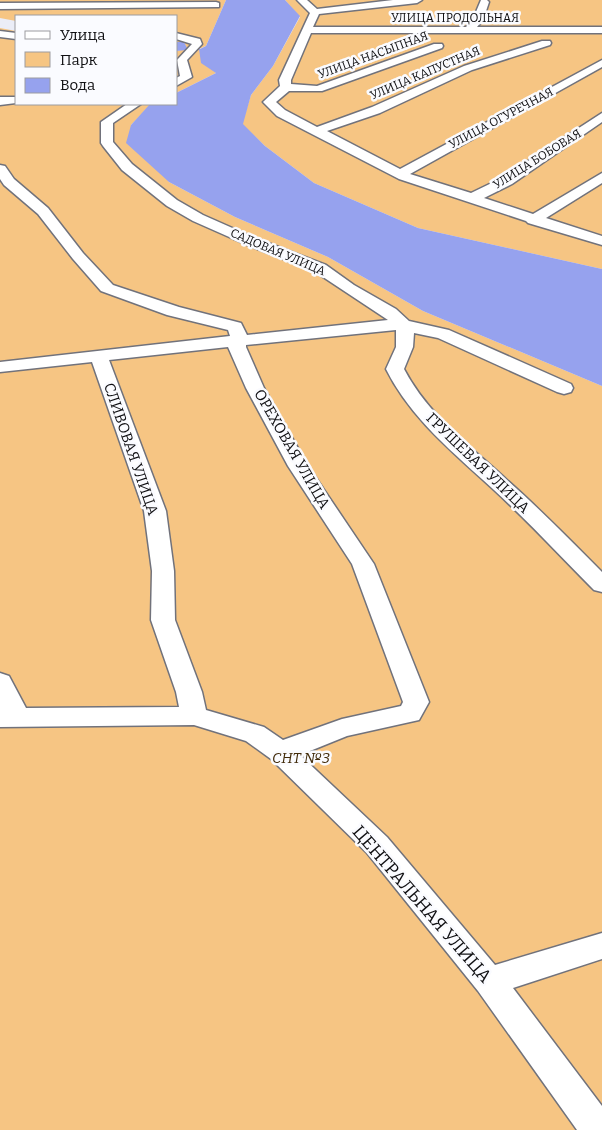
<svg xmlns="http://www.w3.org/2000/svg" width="602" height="1130" font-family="Bitter,serif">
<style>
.green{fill:#f6c583}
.water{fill:#96a2ee}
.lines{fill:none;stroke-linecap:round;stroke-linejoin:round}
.street-casing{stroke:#71727b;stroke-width:3}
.street{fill:#fff;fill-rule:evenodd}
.labels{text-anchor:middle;stroke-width:5;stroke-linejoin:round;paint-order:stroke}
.far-street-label{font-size:12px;fill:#0e0e11;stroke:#fafbff}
.street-label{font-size:15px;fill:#0e0e11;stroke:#fafbff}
.park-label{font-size:15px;font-style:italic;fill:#412b0a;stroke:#fafbff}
.near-street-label{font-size:18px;fill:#0e0e11;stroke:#fafbff}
</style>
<rect width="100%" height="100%" fill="#ebedf7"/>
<g class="green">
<path d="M0 0H226L206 46 199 49 216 73 176 93V51L187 49 184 42H176V16H16V21L0 18Z"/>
<path d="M285 0H602V269L418 228 314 183 265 146 242 124 251 95 273 66 300 17Z"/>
<path d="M0 28 16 31V104H151L131 125 169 182 235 217 328 257 423 311 602 386V1130H0Z"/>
</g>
<path class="water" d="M226 0H285L300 16 273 66 251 95 243 124 265 146 314 183 418 228 602 269V386L423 311 328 257 235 217 169 182 126 143 131 125 150 104H176V93L216 73 201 63 199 49 176 51V42H184L187 48 200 49 206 46Z"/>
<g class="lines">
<defs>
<g id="street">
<path d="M297 0H307L317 9 393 0H422L417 3 319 14 313 27H466L473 19 481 0H487L489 2 483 20 477 27H602V33H311L291 80V84L317 86 434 44H442L443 46 442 48 322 91H289L276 102 285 110 317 127 372 107 464 66 542 41H550L551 43 550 45 472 70 380 113 327 131 400 169 602 60V67L410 174 471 193 502 178 602 113V122L512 184 484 198 533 214 602 173V183L546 218 602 236V245L528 223 526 221 399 179 277 116 263 102 280 86 279 80 310 13Z"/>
<path d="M216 2 219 3V7L0 9V3Z"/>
<path d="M0 31 16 33V39L0 37Z"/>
<path d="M176 33 200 39 202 44 187 60 192 77 176 86V78L180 76 177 60 192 44 176 39Z"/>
<path d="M0 97H16V103L0 105Z"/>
<path d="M127 104H141L113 123V142L132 164 177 200 203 215 255 238 326 265 354 285 396 309 409 321 449 330 571 384 573 388 571 392 564 394 557 392 438 338 414 333 413 347 404 369C428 415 470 446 508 481 541 510 571 541 602 572V592L594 590C561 557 529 522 494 490 454 453 411 419 386 369L396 347V330L246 345V347L264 388 308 466 374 564 429 702 419 720 347 736 300 755 387 837 495 965 602 933V959L513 988 602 1106V1130H577L478 991 367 853 271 759 246 741 194 725 0 727V673L9 676 26 708 179 707 176 692 151 620 152 571 144 511 92 362 0 372V362L230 336 228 330 167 315 101 291 73 259 38 214 4 185 0 179V165L5 166 14 179 48 208 83 253 113 285 179 307 241 323 247 335 388 320 314 271 245 244 193 221 167 206 122 170 103 146 101 143V122ZM228 347 246 388 288 466 352 564 403 702 401 706 342 719 283 740 264 727 206 710 202 692 175 620 174 571 166 511 109 360Z"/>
</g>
</defs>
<use href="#street" class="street-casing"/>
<use href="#street" class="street"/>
</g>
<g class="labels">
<g class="far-street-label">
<text x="455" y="22">УЛИЦА ПРОДОЛЬНАЯ</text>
<text transform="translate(373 55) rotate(-20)" y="4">УЛИЦА НАСЫПНАЯ</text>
<text transform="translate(425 73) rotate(-23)" y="4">УЛИЦА КАПУСТНАЯ</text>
<text transform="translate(501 118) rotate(-28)" y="4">УЛИЦА ОГУРЕЧНАЯ</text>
<text transform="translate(537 159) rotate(-32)" y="4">УЛИЦА БОБОВАЯ</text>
<text transform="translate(278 252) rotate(23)" y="4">САДОВАЯ УЛИЦА</text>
</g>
<g class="street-label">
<text transform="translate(131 449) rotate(71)" y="5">СЛИВОВАЯ УЛИЦА</text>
<text transform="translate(292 449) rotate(60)" y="5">ОРЕХОВАЯ УЛИЦА</text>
<text transform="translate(478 463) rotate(44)" y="5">ГРУШЕВАЯ УЛИЦА</text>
</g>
<g class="park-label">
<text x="301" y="763">СНТ №3</text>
</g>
<g class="near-street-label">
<text transform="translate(422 904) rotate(49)" y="6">ЦЕНТРАЛЬНАЯ УЛИЦА</text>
</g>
</g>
<rect x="15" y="15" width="162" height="90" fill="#fafbff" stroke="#9c9ca0"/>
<rect x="25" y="31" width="25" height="8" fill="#ffffff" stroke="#9c9ca0"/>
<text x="60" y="40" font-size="15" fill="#0e0e11">Улица</text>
<rect x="25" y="52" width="25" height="15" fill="#f6c583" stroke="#9c9ca0"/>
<text x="60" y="65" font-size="15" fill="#0e0e11">Парк</text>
<rect x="25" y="78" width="25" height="15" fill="#96a2ee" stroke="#9c9ca0"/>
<text x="60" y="90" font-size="15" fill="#0e0e11">Вода</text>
</svg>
